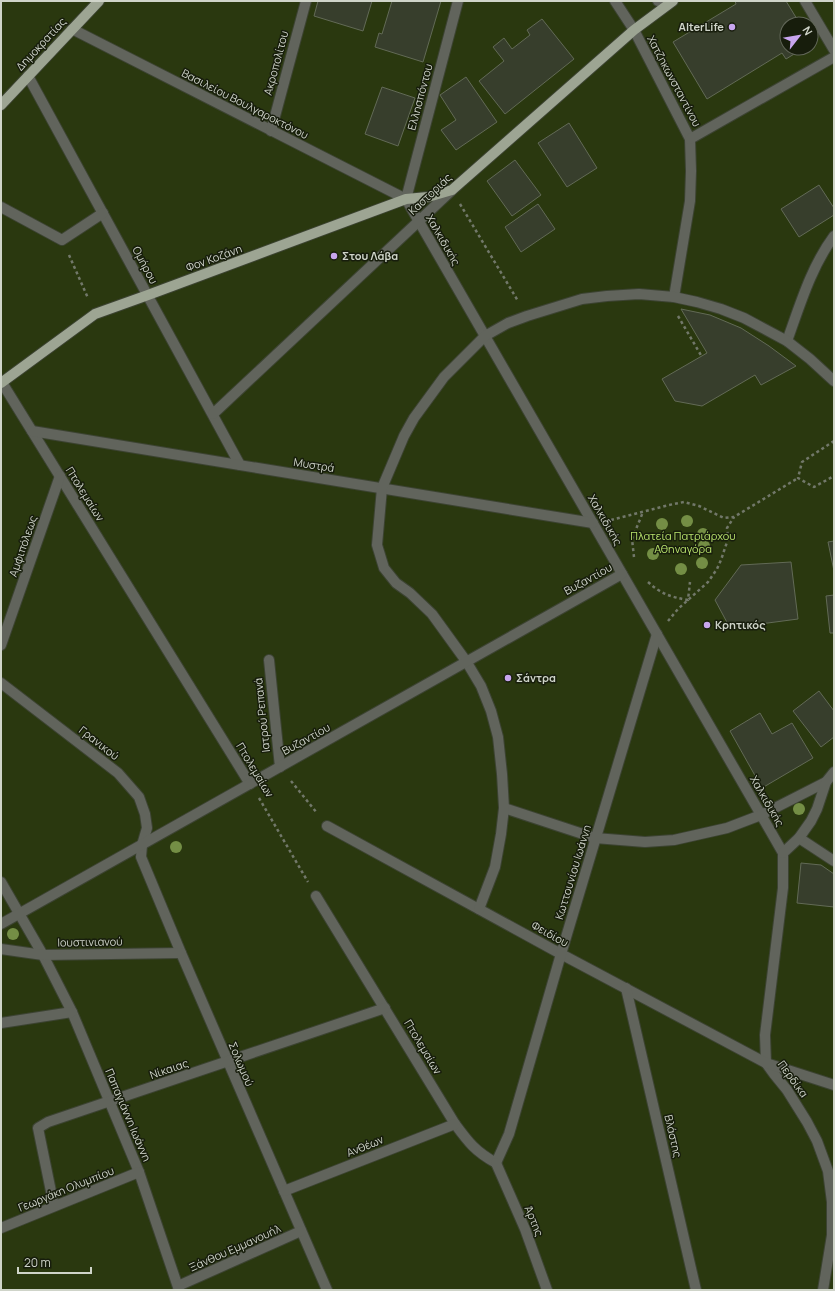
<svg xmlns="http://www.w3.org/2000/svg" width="835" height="1291" font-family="Manrope,sans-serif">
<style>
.green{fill:#2a380f;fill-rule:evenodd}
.building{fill:#373e2c;stroke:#626a56}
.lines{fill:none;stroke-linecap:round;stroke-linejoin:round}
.minor-casing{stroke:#3c4332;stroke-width:12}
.major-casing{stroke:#3c4332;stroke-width:12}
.path{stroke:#72786a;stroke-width:2.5;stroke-dasharray:3 3;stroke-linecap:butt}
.minor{stroke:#61645c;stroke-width:10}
.major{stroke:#9da593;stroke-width:10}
.tree{fill:#748e45}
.poi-dot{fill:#c8a5ef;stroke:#171d0c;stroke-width:1.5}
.labels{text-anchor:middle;stroke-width:3;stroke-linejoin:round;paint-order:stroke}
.poi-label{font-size:11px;font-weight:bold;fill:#cfd4c9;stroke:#171d0c;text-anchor:start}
.street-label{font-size:11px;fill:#cfd4c9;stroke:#171d0c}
.park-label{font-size:11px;fill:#b9e36c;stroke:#171d0c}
</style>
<rect width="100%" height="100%" fill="#202715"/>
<path class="green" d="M1 1H834V1290H1ZM787 24H811V48H787Z"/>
<g class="building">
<path d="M318 1H372L363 31 314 16Z"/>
<path d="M392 1H441L423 62 375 47 379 33 382 34Z"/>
<path d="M735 1H786L800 24H787V48H804L786 59 782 53 707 99 673 42 736 4Z"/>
<path d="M542 19 574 59 505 114 479 81 504 61 493 47 504 38 512 49 530 35 527 30Z"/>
<path d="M466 77 497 122 456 150 441 130 456 120 440 95Z"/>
<path d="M382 87 415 98 398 146 365 134Z"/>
<path d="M569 123 597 168 567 187 538 143Z"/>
<path d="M515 160 541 195 512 216 487 181Z"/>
<path d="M819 185 834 208V215L799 237 781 209Z"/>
<path d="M538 204 555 229 521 252 505 227Z"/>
<path d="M681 309 710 315 741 328 769 346 796 366 761 385 755 375 702 406 675 401 662 379 707 353Z"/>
<path d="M834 541V571L828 542Z"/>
<path d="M791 562 798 619 730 628 715 600 741 565Z"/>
<path d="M834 595V633H830L826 596Z"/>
<path d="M819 691 834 711V737L821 747 793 711Z"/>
<path d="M760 713 772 734 792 723 813 758 762 788 730 731Z"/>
<path d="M801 863 821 865 834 874V907L797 903Z"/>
</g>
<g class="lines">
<defs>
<g id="minor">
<path d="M615 1 634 30 690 139 691 171 690 201 674 297"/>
<path d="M658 1 667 5"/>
<path d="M805 1 834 50"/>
<path d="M72 29 406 199"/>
<path d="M28 76 240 465"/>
<path d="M271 131 306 1"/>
<path d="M690 139 834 57"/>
<path d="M406 199 783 853V888L765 1035 766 1063 774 1074 787 1090 807 1122 817 1141 828 1171 832 1202V1235L823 1290"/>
<path d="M406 199 458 1"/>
<path d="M1 207 62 240 103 213"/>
<path d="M787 341C800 305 811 267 834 236"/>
<path d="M1 381 250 784"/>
<path d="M213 414 452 190"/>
<path d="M32 431 593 523"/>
<path d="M1 645 60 476"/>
<path d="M269 660 280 767"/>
<path d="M1 683 118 773 139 797 145 814 147 828 142 845 141 857 181 953 327 1290"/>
<path d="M504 808 595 838 645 842 674 840 727 828 761 815 826 782"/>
<path d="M327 826 561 954 766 1063 834 1085"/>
<path d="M799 838 834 861"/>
<path d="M783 853 799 838 811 821 817 809 826 782 834 772"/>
<path d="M1 882 43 955 72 1012 139 1172 179 1290"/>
<path d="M316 896 455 1124C469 1143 475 1151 496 1163"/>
<path d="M479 909 495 867 501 834 504 808 502 774 498 737 491 711 481 686 466 661 432 614 410 593 396 583 384 568 377 545 382 488 404 436 414 418 444 377 485 336 508 323 527 316 582 299 607 296 639 294 674 297 697 302 721 309 744 318 787 341 810 359 834 381"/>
<path d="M1 924 622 574"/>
<path d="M1 949 43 955 181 953"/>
<path d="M626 988 696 1290"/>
<path d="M1 1023 72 1012"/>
<path d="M496 1163 509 1134 561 954 657 634"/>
<path d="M496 1163 525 1229 547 1290"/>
<path d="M284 1191 455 1124"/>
<path d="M54 1206 38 1128 48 1122 385 1008"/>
<path d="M1 1228 139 1172"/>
<path d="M178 1286 301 1231"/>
</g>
<g id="major">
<path d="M1 105 99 1"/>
<path d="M1 383 95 314 148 295 406 199 428 197 452 190 634 30 673 1"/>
</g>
</defs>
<use href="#minor" class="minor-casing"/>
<use href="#major" class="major-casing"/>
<g class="path">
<path d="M460 204 518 301"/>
<path d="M69 255 88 298"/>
<path d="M678 316 702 357"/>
<path d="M834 441 802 462 798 478 814 487 834 476"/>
<path d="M611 520 669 505 684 502 699 506 724 518 734 517 798 478"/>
<path d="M634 557 632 539 643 512"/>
<path d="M648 582C661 594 671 597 688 600L690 582"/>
<path d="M668 621 678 609 708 582 717 569 721 560 728 539 727 528 734 517"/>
<path d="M291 781 317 813"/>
<path d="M259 798 308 882"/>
</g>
<use href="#minor" class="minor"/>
<use href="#major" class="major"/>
</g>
<g class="tree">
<circle cx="687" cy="521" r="6"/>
<circle cx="662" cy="524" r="6"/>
<circle cx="703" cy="534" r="6"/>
<circle cx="704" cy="546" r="6"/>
<circle cx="653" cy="554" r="6"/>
<circle cx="702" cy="563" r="6"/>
<circle cx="681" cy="569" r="6"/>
<circle cx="799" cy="809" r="6"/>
<circle cx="176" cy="847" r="6"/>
<circle cx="13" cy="934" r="6"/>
</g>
<g class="poi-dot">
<circle cx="732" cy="27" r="4"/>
<circle cx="334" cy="256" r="4"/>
<circle cx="707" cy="625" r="4"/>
<circle cx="508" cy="678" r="4"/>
</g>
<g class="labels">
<g class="poi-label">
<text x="724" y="31" text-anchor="end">AlterLife</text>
<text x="342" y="260">Στου Λάβα</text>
<text x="715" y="629">Κρητικός</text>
<text x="516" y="682">Σάντρα</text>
</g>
<g class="street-label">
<text transform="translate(41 44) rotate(-47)" y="4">Δημοκρατίας</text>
<text transform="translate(276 63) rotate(-75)" y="4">Ακροπολίτου</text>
<text transform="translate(674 81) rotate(62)" y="4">Χατζηκωνσταντίνου</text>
<text transform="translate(420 97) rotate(-75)" y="4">Ελλησπόντου</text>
<text transform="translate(245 104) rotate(27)" y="4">Βασιλείου Βουλγαροκτόνου</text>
<text transform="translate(430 194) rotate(-43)" y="4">Καστοριάς</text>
<text transform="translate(443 240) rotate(60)" y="4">Χαλκιδικής</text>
<text transform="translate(214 258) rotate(-20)" y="4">Φον Κοζάνη</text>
<text transform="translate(145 265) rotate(62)" y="4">Ομήρου</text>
<text transform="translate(314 465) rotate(9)" y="4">Μυστρά</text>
<text transform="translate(85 494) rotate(58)" y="4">Πτολεμαίων</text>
<text transform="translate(605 520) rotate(60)" y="4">Χαλκιδικής</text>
<text transform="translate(23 546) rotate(-71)" y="4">Αμφιπόλεως</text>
<text transform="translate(588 579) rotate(-29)" y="4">Βυζαντίου</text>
<text transform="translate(262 715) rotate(-96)" y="4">Ιατρού Ρεπανά</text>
<text transform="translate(306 739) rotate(-29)" y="4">Βυζαντίου</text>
<text transform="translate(99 743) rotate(38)" y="4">Γρανικού</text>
<text transform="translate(255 770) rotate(59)" y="4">Πτολεμαίων</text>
<text transform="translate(767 801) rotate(60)" y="4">Χαλκιδικής</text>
<text transform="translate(573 872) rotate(-73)" y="4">Κωττουνίου Ιωάννη</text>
<text transform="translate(550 934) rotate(29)" y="4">Φειδίου</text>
<text transform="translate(90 942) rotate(-1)" y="4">Ιουστινιανού</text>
<text transform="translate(423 1047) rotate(59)" y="4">Πτολεμαίων</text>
<text transform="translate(241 1064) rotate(67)" y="4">Σολωμού</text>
<text transform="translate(169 1069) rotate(-19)" y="4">Νίκαιας</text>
<text transform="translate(793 1079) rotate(54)" y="4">Περδίκα</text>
<text transform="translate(128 1115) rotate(67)" y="4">Παπαγιάννη Ιωάννη</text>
<text transform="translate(673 1136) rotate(77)" y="4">Βλάστης</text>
<text transform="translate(365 1146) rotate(-22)" y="4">Ανθέων</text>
<text transform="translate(66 1189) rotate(-22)" y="4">Γεωργάκη Ολυμπίου</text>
<text transform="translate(534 1221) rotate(68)" y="4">Άρτης</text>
<text transform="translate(235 1248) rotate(-24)" y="4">Ξάνθου Εμμανουήλ</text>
</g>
<g class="park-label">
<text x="683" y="540">Πλατεία Πατριάρχου<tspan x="683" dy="13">Αθηναγόρα</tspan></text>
</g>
</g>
<rect width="835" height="1291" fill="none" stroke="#cfd4c9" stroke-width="4"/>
<g transform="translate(799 36) rotate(59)"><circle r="19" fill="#171d0c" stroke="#616658"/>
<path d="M0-3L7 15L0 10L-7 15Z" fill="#c8a5ef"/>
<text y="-6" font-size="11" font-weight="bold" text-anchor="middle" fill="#cfd4c9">N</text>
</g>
<path d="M18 1267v6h73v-6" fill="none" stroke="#cfd4c9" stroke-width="2"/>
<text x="24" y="1267" font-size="12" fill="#cfd4c9" stroke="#171d0c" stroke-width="3" paint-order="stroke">20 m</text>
</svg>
